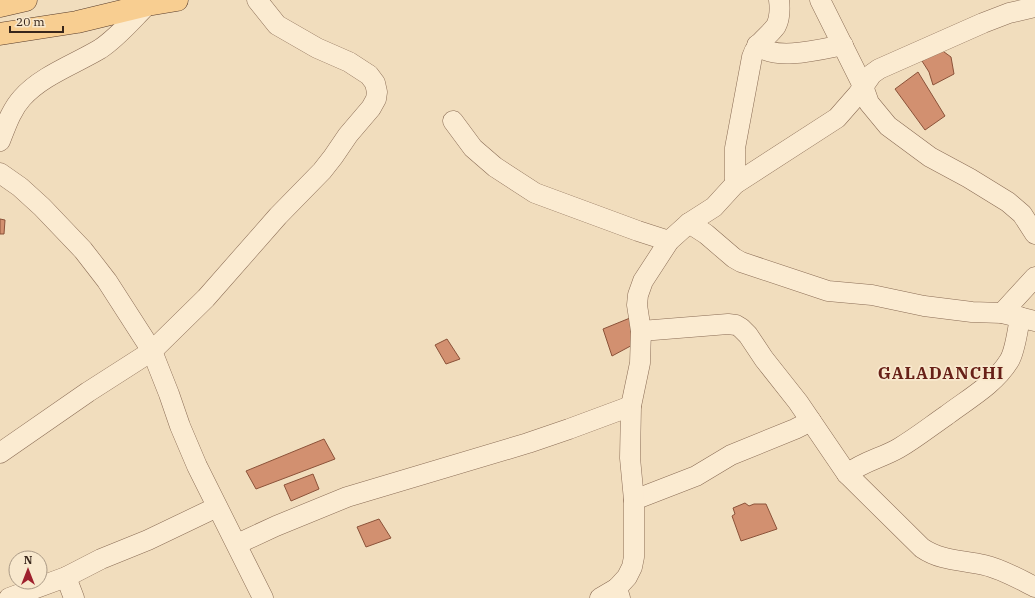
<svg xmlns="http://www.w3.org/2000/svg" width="1035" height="598" font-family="'IBM Plex Serif',serif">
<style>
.building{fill:#d29070;stroke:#8b5239}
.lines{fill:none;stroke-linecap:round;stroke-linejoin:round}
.minor-casing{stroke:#8a6c55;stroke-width:21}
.major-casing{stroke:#573b2a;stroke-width:23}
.minor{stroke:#fbebd1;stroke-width:20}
.major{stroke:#f8ce91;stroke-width:22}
.labels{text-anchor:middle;stroke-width:3.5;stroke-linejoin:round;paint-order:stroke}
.district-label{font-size:17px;font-weight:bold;letter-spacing:1px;fill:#682017;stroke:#f8e8cd}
</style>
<rect width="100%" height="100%" fill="#f1ddbd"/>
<g class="building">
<path d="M940 49 951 57 954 74 933 85 929 72 922 61Z"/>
<path d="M918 72 945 116 925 130 895 89Z"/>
<path d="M0 219 5 220 4 234H0Z"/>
<path d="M630 318 638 342 612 356 603 329Z"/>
<path d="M447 339 460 359 446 364 435 345Z"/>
<path d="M324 439 335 459 256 489 246 471Z"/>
<path d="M313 474 319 489 291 501 284 485Z"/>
<path d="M745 503 749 506 754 504H766L777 529 741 541 732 516 735 514 733 508Z"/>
<path d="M379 519 391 538 366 547 357 527Z"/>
</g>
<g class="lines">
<defs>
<g id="minor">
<path d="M820 0 863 86 869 103 888 126 930 157 969 178 1008 202 1022 214 1035 234"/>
<path d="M757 45C775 62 822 49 843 45"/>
<path d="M453 121 473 148 495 167 535 193 638 231 669 241"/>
<path d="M0 141C6 126 11 110 22 98 41 76 75 64 100 49 117 38 132 20 147 5"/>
<path d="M0 173 20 187 42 207 83 250 107 281 152 351 169 394 180 426 197 466 263 598"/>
<path d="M735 184V148L752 57C756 43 768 37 776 26 780 19 780 7 779 0"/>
<path d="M689 223 706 234 734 258 741 262 828 291 872 295 924 306 972 312 1002 313 1035 321"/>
<path d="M1002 313 1035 277"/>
<path d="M641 331 728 324 736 325 741 328 748 335 764 359 798 402 847 474 922 548C941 561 962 560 984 565 1002 569 1019 579 1035 587"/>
<path d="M0 453 88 392 152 351 206 298 278 216 322 171 333 157 348 135 371 108 376 99 377 92 375 83 369 75 349 62 317 48 277 25 257 0"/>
<path d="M847 474C864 461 882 458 899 448 916 438 931 426 947 415 968 399 994 385 1009 361 1015 352 1018 329 1020 317"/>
<path d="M634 500 696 476 731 455 795 429 811 421"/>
<path d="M237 544 276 526 347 497 528 443 569 429 631 406"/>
<path d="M66 577 74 598"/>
<path d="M9 598 66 577 101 559 148 540 217 507"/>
<path d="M600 598 617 588"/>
<path d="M620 598 617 588 627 577 632 567 634 557V500L630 458 631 406 640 363 641 331 637 305 638 295 643 281 669 241 689 223 714 207 735 184 837 118 858 94 872 74 879 69 983 23 1009 13 1035 7"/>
</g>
<g id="major">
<path d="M0 6 26 0"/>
<path d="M0 34 77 22 147 5 177 0"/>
</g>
</defs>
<use href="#minor" class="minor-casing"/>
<use href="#major" class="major-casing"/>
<use href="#minor" class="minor"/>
<use href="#major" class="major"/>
</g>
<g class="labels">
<g class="district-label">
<text x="941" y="379">GALADANCHI</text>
</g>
</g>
<g transform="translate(28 570)"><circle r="19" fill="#f8e8cd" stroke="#ab9a86"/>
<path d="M0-3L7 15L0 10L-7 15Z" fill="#9e202d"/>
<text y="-6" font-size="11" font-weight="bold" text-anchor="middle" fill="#38261b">N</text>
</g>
<path d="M10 26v6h53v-6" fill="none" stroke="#38261b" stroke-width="2"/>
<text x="16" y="26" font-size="12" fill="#38261b" stroke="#f8e8cd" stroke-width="3" paint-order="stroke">20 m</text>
</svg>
